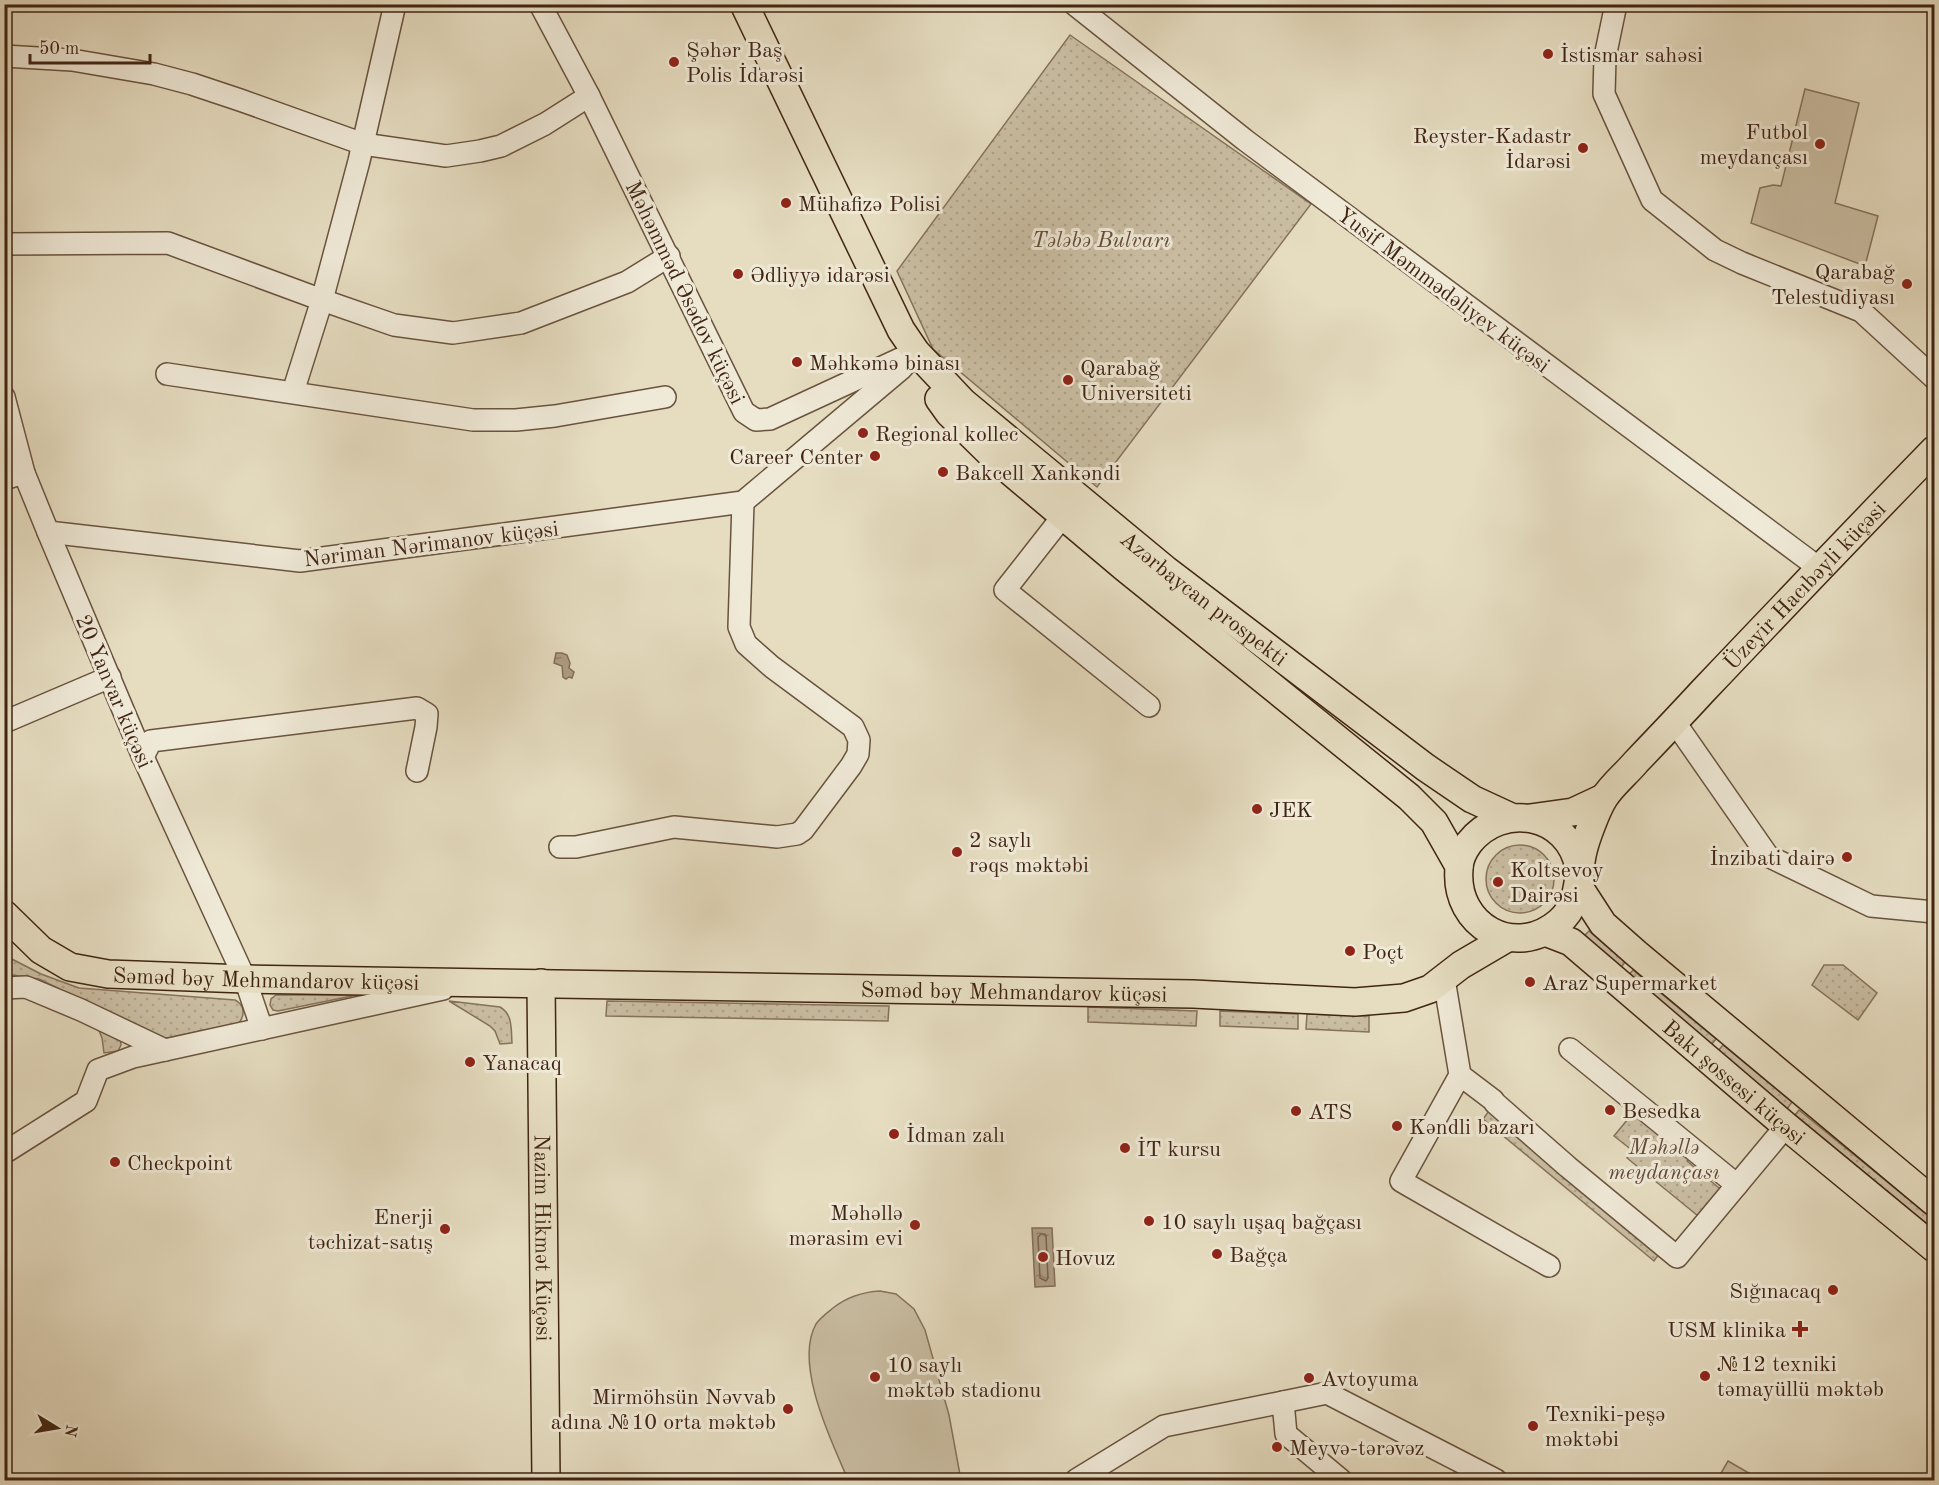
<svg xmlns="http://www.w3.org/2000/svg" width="1939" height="1485" font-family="'Old Standard TT',serif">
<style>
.grass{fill:url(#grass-dots);stroke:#86725b;stroke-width:1.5}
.pitch{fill:#cabea3;stroke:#86725b;stroke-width:1.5}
.water{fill:url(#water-ripples);stroke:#826e58;stroke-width:1.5}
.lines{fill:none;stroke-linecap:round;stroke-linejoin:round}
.shore{stroke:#78624c;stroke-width:1.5}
.minor-casing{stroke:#6a533e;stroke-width:24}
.major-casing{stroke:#412513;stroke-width:30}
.minor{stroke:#efe9d7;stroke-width:21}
.major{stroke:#e6ddc1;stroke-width:27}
.poi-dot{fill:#8f2418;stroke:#efe9d7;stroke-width:2}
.labels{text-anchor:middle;stroke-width:6;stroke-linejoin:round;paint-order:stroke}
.poi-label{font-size:22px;fill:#412513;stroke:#efe9d7;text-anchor:start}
.park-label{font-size:22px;font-style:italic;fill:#634b37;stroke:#efe9d7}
.street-label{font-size:22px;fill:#412513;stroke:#efe9d7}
</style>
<defs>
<pattern id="grass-dots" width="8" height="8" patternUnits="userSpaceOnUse" patternTransform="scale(1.5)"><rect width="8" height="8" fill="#cabea3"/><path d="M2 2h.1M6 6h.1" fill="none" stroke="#afa38b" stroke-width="1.8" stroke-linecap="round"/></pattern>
<pattern id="water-ripples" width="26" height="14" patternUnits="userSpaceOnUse" patternTransform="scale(1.5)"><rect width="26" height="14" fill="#ae9e86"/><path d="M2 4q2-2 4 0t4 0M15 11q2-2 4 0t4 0" fill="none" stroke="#8f816c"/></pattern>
</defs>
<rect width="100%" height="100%" fill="#e6ddc1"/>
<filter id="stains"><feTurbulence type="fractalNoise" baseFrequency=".00333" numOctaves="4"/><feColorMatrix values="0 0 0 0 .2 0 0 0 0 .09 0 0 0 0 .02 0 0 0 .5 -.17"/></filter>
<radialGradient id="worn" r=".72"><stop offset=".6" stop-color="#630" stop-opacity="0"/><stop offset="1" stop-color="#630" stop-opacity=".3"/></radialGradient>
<g class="grass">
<path d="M1070 35 1311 204 1097 487 933 349 897 271Z"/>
<circle cx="1520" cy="879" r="34"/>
<path d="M1589 931 1625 962 1620 969 1583 937Z"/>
<path d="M6 956 41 974 79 988 235 1000C245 1005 245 1015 239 1023L163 1039 39 979 5 974V958Z"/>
<path d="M1824 965H1843L1877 993 1858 1020 1812 985Z"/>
<path d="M1633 970 1716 1039 1711 1045 1628 976Z"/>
<path d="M276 995H357L278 1011 273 1010 270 1005 271 999Z"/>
<path d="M449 1001 500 1007C513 1014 511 1030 512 1043L500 1044 495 1031 490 1026Z"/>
<path d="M607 1001 889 1006 888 1021 606 1016Z"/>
<path d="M1088 1007 1197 1011 1196 1026 1088 1022Z"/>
<path d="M1220 1011 1298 1014V1029L1220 1026Z"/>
<path d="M1307 1014 1369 1016V1032L1306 1029Z"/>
<path d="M98 1028 120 1039 121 1045 118 1051 104 1053 102 1038Z"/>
<path d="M1723 1045 1792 1102 1787 1109 1718 1051Z"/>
<path d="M1491 1108 1662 1250 1654 1261 1483 1119Z"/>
<path d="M1637 1108 1694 1153 1687 1161 1725 1193 1703 1220 1627 1158 1633 1151 1614 1136Z"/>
<path d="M1799 1110 1934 1220V1230L1795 1115Z"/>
</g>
<g class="pitch">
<path d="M1805 89 1859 103 1835 203 1878 216 1865 266 1751 223 1760 188 1773 185 1781 186Z"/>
<path d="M880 1291 896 1294 914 1309 925 1330 949 1415 961 1480H849L846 1475C830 1438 794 1363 816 1324 820 1318 827 1313 833 1308 847 1297 862 1292 880 1291Z"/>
<path d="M1728 1461 1761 1480H1717Z"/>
</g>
<g class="water">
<path d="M556 653H562L567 655 570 663 569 668 574 672 572 678 569 677 566 679 563 677 562 666 554 663Z"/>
<path d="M1032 1228H1052L1055 1286 1035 1287Z"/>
</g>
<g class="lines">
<path class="shore" d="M1041 1234H1045L1046 1236 1048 1278 1046 1281 1040 1278 1038 1237Z"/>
<defs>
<g id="minor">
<path d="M540 4 589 96 744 412 756 420 770 419 902 358"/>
<path d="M1074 4 1245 140 1819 568"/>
<path d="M1616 4 1605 57 1604 94 1652 200 1715 250 1742 263 1861 311 1934 378"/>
<path d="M4 56 72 60 154 74 192 84 240 100 363 144 446 156 480 151 501 146 545 124 589 96"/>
<path d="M4 244 168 243 322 300 394 325 453 333 521 323 627 282 669 256"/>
<path d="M167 374 473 420H516L555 416 665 397"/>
<path d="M293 392 322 300 359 161 395 4"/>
<path d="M4 397 24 473 48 532 143 757 245 979 262 1029"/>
<path d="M4 479 24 473"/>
<path d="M1063 516 1005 590 1149 706"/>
<path d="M48 532 300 561 743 502 901 369 916 352"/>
<path d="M9 720 110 677"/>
<path d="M1674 721 1768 856 1871 906 1934 912"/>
<path d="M143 757 151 741 417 708 427 714 426 727 417 771"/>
<path d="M560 847H576L674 827 777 837 797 834 803 830 851 766 858 754 859 740 853 727 772 667 746 644 739 627 743 502"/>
<path d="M1444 979 1460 1075 1401 1181 1549 1266"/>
<path d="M4 988 26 987 81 1010 165 1050"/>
<path d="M1570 1049 1737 1185"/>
<path d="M1460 1075 1493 1100 1495 1103 1568 1167 1677 1257 1786 1126"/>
<path d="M4 1153 86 1101 98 1070 133 1057 165 1050 443 989"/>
<path d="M1283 1402 1327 1393 1496 1480"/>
<path d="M1076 1480 1164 1426 1283 1402 1286 1434 1341 1480"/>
</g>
<g id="major">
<path id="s1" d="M744 4 901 330 916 352 963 402 1166 570 1425 767 1472 799 1511 817"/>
<path d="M939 399 949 413 998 461 1042 498 1125 568 1409 797 1434 822 1459 866"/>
<path d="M1530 818 1573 812 1603 798"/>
<path id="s2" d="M1579 887C1579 881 1580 874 1579 868 1569 813 1502 801 1469 843 1464 850 1459 860 1459 869 1454 926 1515 960 1559 922 1581 904 1577 876 1583 851 1586 838 1597 809 1604 798 1612 785 1626 774 1636 762 1658 739 1680 716 1702 692 1779 611 1856 530 1934 450"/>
<path d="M1579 887 1603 924 1637 954 1934 1202"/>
<path id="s3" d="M4 914 41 950 70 967 108 974 245 979 1193 994 1355 1002 1404 998 1430 989 1461 965 1507 938"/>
<path id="s4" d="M1545 932 1571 942 1786 1126 1934 1248"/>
<path id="s5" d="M541 983 546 1480"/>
</g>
</defs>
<use href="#minor" class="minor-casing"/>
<use href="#major" class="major-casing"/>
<use href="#minor" class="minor"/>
<use href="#major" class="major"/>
</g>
<g class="poi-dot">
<circle cx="1548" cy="54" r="6"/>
<circle cx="674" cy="62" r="6"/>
<circle cx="1820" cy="144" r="6"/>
<circle cx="1583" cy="148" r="6"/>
<circle cx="786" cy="203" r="6"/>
<circle cx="738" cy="274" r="6"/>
<circle cx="1907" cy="284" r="6"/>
<circle cx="797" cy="362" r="6"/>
<circle cx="1068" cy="380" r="6"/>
<circle cx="863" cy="433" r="6"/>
<circle cx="875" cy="456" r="6"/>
<circle cx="943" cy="472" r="6"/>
<circle cx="1257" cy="809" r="6"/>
<circle cx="957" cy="852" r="6"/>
<circle cx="1847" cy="857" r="6"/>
<circle cx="1498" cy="882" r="6"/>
<circle cx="1350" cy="951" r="6"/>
<circle cx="1530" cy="982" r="6"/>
<circle cx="470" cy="1062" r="6"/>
<circle cx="1610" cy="1110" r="6"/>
<circle cx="1296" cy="1111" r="6"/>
<circle cx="1397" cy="1126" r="6"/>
<circle cx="894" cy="1134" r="6"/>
<circle cx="1125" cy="1148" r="6"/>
<circle cx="115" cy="1162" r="6"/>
<circle cx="1149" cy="1221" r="6"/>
<circle cx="915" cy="1225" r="6"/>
<circle cx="445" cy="1229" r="6"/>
<circle cx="1217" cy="1254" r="6"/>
<circle cx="1043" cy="1257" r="6"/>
<circle cx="1833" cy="1290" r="6"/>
<path d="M1797 1320h6v6h6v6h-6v6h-6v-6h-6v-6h6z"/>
<circle cx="1705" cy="1376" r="6"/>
<circle cx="875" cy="1377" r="6"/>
<circle cx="1309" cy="1378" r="6"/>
<circle cx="788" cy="1409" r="6"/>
<circle cx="1533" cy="1426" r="6"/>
<circle cx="1277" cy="1447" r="6"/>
</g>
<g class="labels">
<g class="poi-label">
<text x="686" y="57">Şəhər Baş<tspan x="686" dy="25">Polis İdarəsi</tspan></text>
<text x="1560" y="62">İstismar sahəsi</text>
<text x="1808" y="139" text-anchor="end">Futbol<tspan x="1808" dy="25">meydançası</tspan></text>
<text x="1571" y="143" text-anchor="end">Reyster-Kadastr<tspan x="1571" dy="25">İdarəsi</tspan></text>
<text x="798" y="211">Mühafizə Polisi</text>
<text x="1895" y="279" text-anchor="end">Qarabağ<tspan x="1895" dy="25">Telestudiyası</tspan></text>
<text x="750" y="282">Ədliyyə idarəsi</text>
<text x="809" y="370">Məhkəmə binası</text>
<text x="1080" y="375">Qarabağ<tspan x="1080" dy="25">Universiteti</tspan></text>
<text x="875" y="441">Regional kollec</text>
<text x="863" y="464" text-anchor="end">Career Center</text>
<text x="955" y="480">Bakcell Xankəndi</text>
<text x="1269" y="817">JEK</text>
<text x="969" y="847">2 saylı<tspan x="969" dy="25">rəqs məktəbi</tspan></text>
<text x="1835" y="865" text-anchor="end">İnzibati dairə</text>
<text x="1510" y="877">Koltsevoy<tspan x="1510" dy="25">Dairəsi</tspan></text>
<text x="1362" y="959">Poçt</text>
<text x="1542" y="990">Araz Supermarket</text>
<text x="482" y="1070">Yanacaq</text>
<text x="1622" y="1118">Besedka</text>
<text x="1308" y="1119">ATS</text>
<text x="1409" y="1134">Kəndli bazarı</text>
<text x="906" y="1142">İdman zalı</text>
<text x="1137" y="1156">İT kursu</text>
<text x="127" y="1170">Checkpoint</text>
<text x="903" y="1220" text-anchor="end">Məhəllə<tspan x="903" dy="25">mərasim evi</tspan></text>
<text x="433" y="1224" text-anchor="end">Enerji<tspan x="433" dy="25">təchizat-satış</tspan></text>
<text x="1161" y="1229">10 saylı uşaq bağçası</text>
<text x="1229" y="1262">Bağça</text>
<text x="1055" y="1265">Hovuz</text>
<text x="1821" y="1298" text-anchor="end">Sığınacaq</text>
<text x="1786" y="1337" text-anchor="end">USM klinika</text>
<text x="1717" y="1371">№12 texniki<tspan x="1717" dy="25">təmayüllü məktəb</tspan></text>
<text x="887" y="1372">10 saylı<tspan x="887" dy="25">məktəb stadionu</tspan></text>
<text x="1321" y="1386">Avtoyuma</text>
<text x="776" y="1404" text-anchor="end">Mirmöhsün Nəvvab<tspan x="776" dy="25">adına №10 orta məktəb</tspan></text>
<text x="1545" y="1421">Texniki-peşə<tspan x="1545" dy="25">məktəbi</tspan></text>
<text x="1289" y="1455">Meyvə-tərəvəz</text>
</g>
<g class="park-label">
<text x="1101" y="247">Tələbə Bulvarı</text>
<text x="1664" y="1154">Məhəllə<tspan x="1664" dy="25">meydançası</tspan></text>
</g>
<g class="street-label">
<text transform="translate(1444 289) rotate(37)" y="8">Yusif Məmmədəliyev küçəsi</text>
<text transform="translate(686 292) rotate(64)" y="8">Məhəmməd Əsədov küçəsi</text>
<text transform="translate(431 543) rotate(-7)" y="8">Nəriman Nərimanov küçəsi</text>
<text dy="8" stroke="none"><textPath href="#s2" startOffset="764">Üzeyir Hacıbəyli küçəsi</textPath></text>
<text dy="8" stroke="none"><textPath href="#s1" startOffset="768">Azərbaycan prospekti</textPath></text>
<text transform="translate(115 691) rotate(67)" y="8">20 Yanvar küçəsi</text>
<text dy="8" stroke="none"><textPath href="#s3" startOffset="282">Səməd bəy Mehmandarov küçəsi</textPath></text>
<text dy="8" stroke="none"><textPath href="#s3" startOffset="1030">Səməd bəy Mehmandarov küçəsi</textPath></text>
<text dy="8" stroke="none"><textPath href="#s4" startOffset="243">Bakı şossesi küçəsi</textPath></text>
<text dy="8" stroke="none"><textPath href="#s5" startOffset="255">Nazim Hikmət Küçəsi</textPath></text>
</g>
</g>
<rect width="1939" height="1485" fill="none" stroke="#e6ddc1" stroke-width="24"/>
<rect x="6" y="6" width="1927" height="1473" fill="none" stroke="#412513" stroke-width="3"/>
<rect x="12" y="12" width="1915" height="1461" fill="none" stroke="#412513" stroke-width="1.5"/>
<g transform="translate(57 1428) rotate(101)" stroke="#efe9d7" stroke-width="4.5" paint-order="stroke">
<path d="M0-4.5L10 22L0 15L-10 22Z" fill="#412513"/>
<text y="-9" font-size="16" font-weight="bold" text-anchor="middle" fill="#412513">N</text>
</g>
<path d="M30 54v9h120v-9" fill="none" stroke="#412513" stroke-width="3"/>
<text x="39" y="54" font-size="18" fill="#412513" stroke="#efe9d7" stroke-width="4.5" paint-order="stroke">50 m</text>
<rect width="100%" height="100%" filter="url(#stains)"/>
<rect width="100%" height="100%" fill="url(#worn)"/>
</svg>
